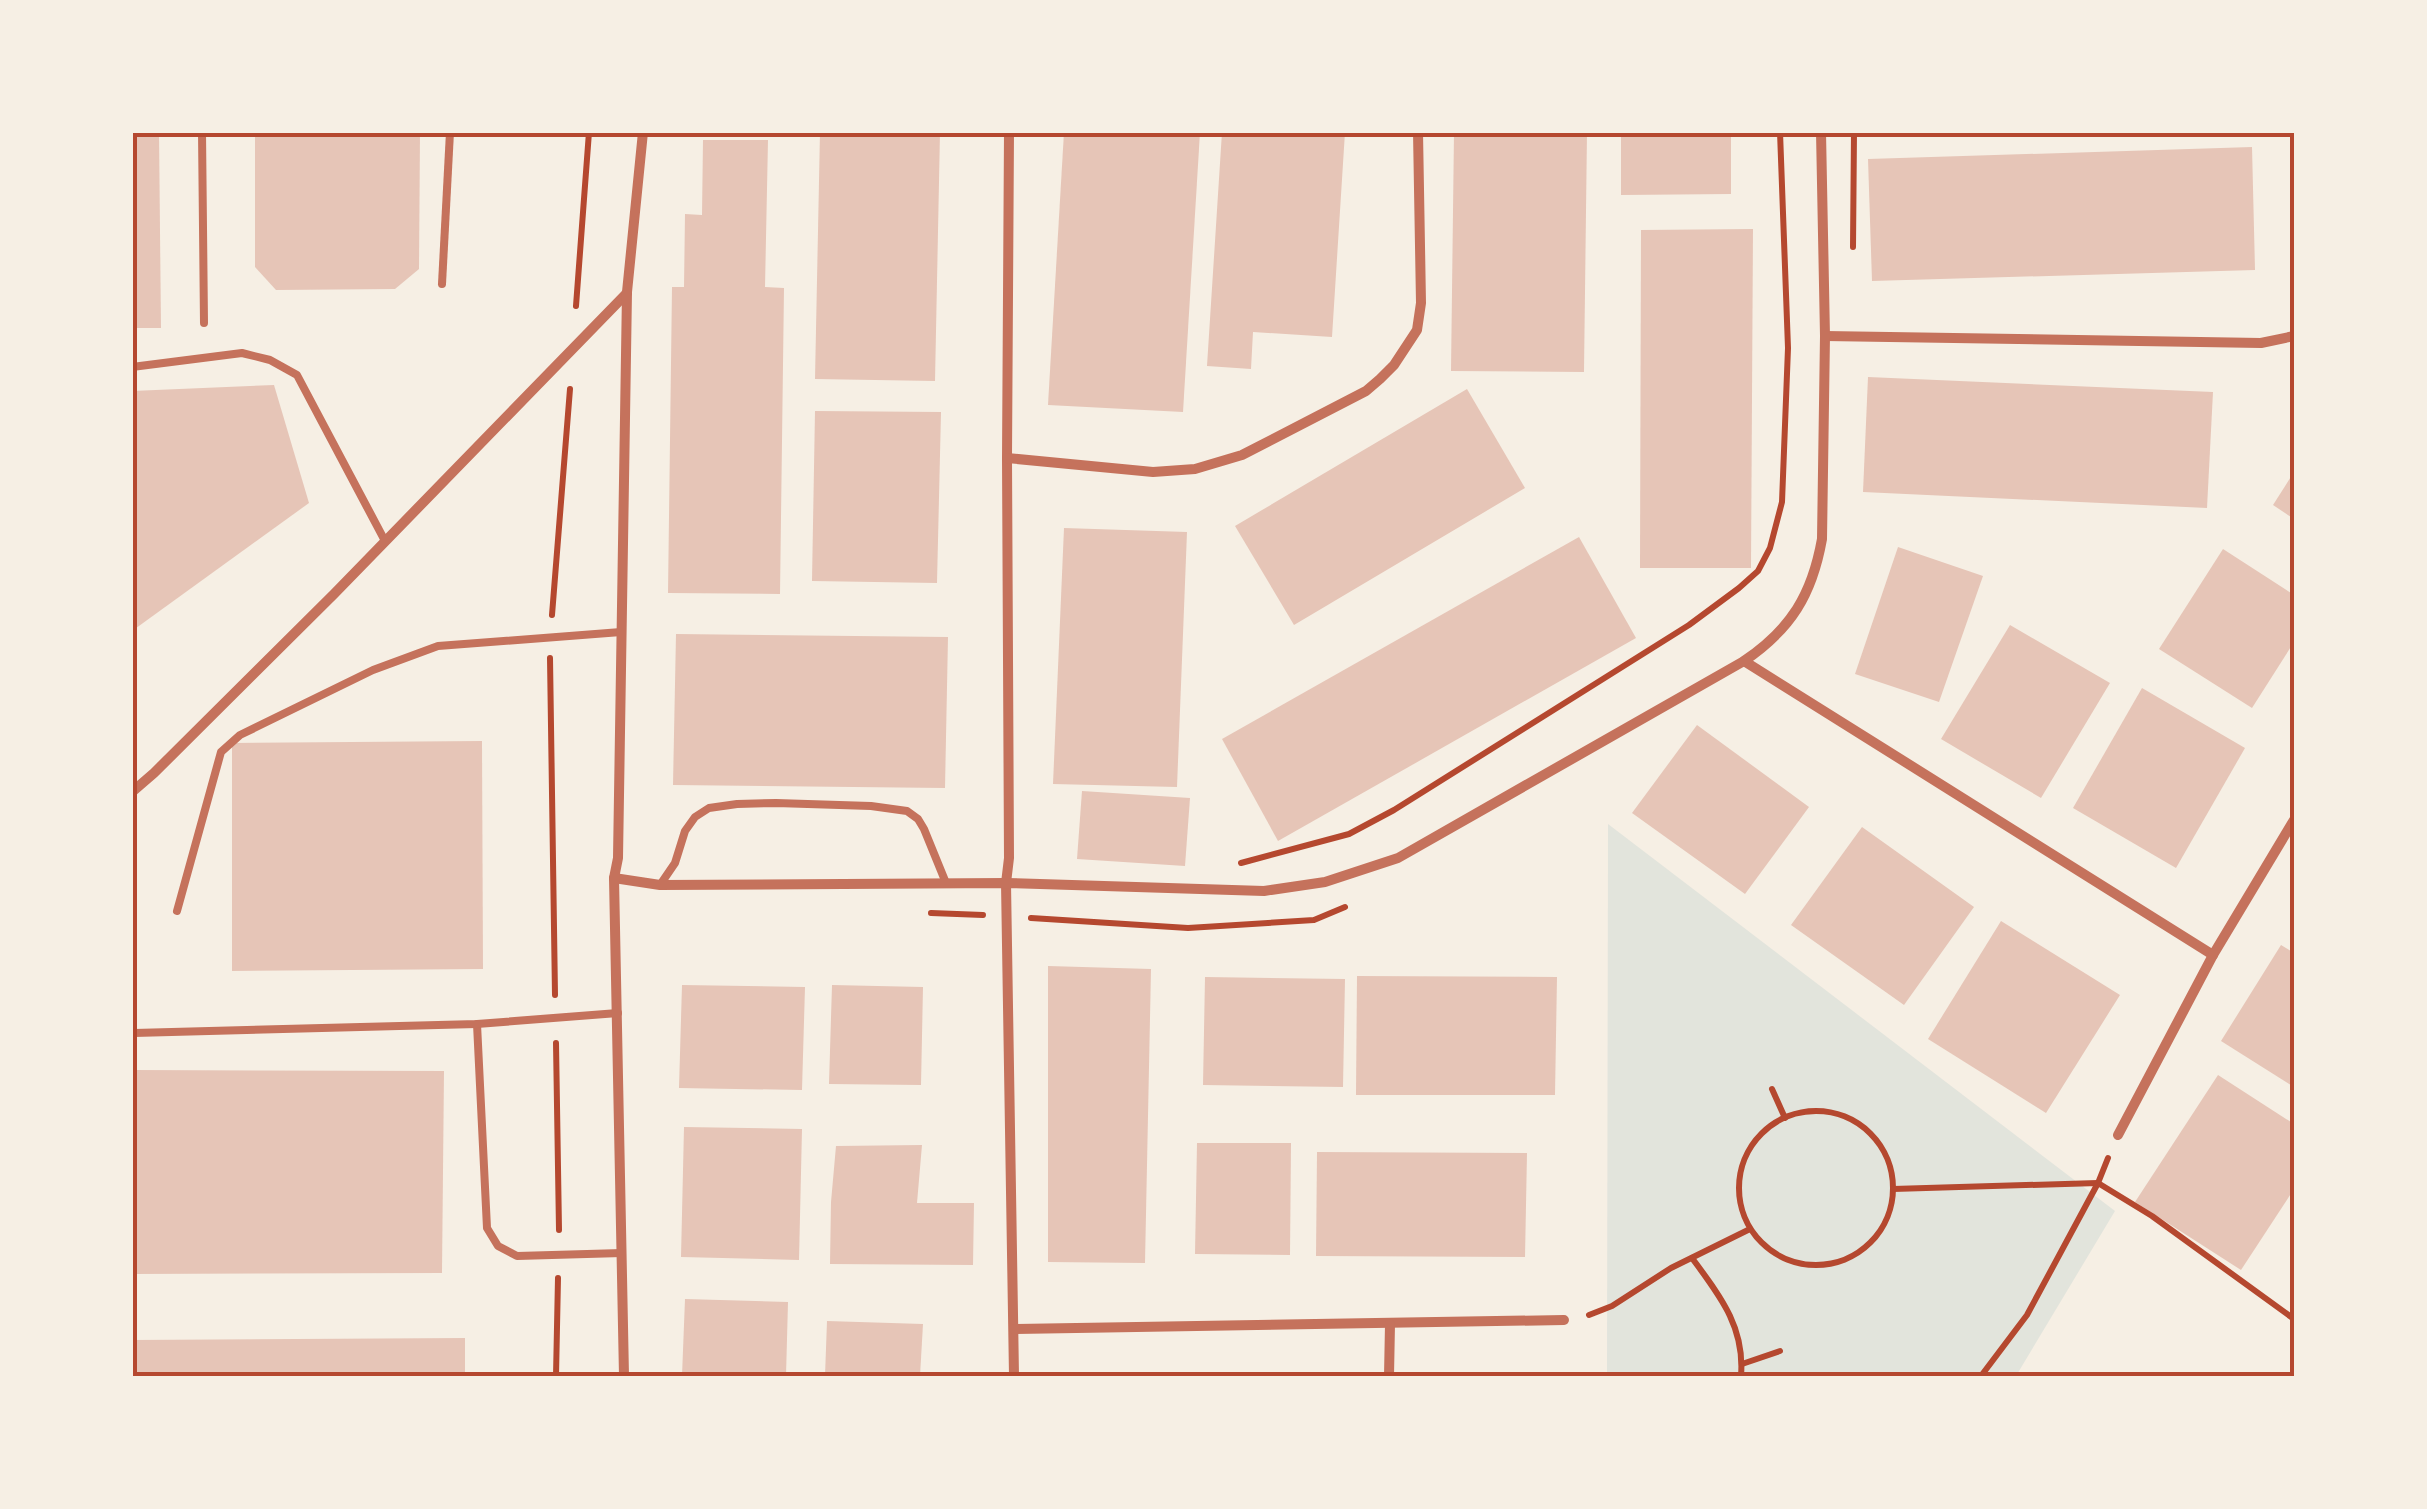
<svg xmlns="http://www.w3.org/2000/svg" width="2427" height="1509" font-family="Commissioner,sans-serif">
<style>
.green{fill:#e2e4dc}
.building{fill:#e6c5b7}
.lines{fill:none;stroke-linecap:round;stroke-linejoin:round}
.path{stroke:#b5482f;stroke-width:6}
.service{stroke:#c5725c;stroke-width:8}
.minor{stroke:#c5725c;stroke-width:10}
.neatline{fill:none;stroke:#b5482f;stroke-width:4}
</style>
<rect width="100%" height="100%" fill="#f6efe4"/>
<path class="green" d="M1608 824 2115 1211 2016 1376H1607Z"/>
<g class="building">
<path d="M132 132H159L161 328H132Z"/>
<path d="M255 132H420L419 269 395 289 276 290 255 267Z"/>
<path d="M820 132H940L935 381 815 379Z"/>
<path d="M1064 132H1200L1183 412 1048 405Z"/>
<path d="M1222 132H1345L1332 337 1253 332 1251 369 1207 366Z"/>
<path d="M1454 132H1587L1584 372 1451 371Z"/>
<path d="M1621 132H1731V194L1621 195Z"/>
<path d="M703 140H768L765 287 784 288 780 594 668 593 672 287H684L685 214 702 215Z"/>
<path d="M2252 147 2255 270 1872 281 1868 159Z"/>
<path d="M1753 229 1751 568H1640L1641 230Z"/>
<path d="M1868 377 2213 392 2207 508 1863 492Z"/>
<path d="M274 385 309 503 132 631V391Z"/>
<path d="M1467 389 1525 488 1294 625 1235 526Z"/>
<path d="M815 411 941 412 937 583 812 581Z"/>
<path d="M2294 472V519L2273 505Z"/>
<path d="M1064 528 1187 532 1177 787 1053 784Z"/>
<path d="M1579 537 1636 638 1278 841 1222 739Z"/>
<path d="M1898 547 1983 576 1939 702 1855 674Z"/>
<path d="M2223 549 2294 595V642L2252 708 2159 649Z"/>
<path d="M2010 625 2110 683 2041 798 1941 739Z"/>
<path d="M676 634 948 637 945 788 673 785Z"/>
<path d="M2142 688 2245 748 2176 868 2073 808Z"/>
<path d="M1697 725 1809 807 1745 894 1632 813Z"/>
<path d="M482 741 483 969 232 971V743Z"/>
<path d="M1082 791 1190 798 1185 866 1077 859Z"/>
<path d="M1862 827 1974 907 1904 1005 1791 925Z"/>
<path d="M2001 921 2120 995 2046 1113 1928 1039Z"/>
<path d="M2281 945 2294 953V1087L2221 1041Z"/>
<path d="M1048 966 1151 969 1145 1263 1048 1262Z"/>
<path d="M1357 976 1557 977 1555 1095H1356Z"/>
<path d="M1205 977 1345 979 1343 1087 1203 1085Z"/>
<path d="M682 985 805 987 802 1090 679 1088Z"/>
<path d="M832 985 923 987 921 1085 829 1084Z"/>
<path d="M132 1070 444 1071 442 1273 132 1274Z"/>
<path d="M2218 1075 2294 1124V1189L2241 1270 2135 1202Z"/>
<path d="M684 1127 802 1129 799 1260 681 1257Z"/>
<path d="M1197 1143H1291L1290 1255 1195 1254Z"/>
<path d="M922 1145 917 1203H974L973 1265 830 1264 831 1202 836 1146Z"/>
<path d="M1317 1152 1527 1153 1525 1257 1316 1256Z"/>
<path d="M685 1299 788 1302 786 1376H682Z"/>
<path d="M827 1321 923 1324 920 1376H825Z"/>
<path d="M465 1338V1376H132V1340Z"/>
<path d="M1222 1372 1286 1373V1376H1222Z"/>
</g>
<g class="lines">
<g class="path">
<path d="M1853 247 1854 132"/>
<path d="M576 306 589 132"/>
<path d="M552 615 570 389"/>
<path d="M550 658 555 995"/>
<path d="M1241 863 1349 834 1394 810 1689 625 1739 588 1758 571 1770 548 1782 502 1788 348 1780 132"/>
<path d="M931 913 983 915"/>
<path d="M1031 918 1188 928 1314 920 1345 907"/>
<path d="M556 1043 559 1230"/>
<path d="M1772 1089 1785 1118"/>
<circle cx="1816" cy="1188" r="77"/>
<path d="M1893 1189 2098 1183 2152 1216 2294 1319"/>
<path d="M1692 1258C1720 1296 1745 1327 1741 1376"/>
<path d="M1589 1315 1612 1306 1671 1268 1750 1229"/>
<path d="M1742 1364 1780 1351"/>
<path d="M556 1376 558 1278"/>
<path d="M1981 1376 2027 1315 2098 1183 2108 1158"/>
</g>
<g class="service">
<path d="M202 132 204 323"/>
<path d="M442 284 450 132"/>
<path d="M132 367 242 353 270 360 297 375 385 541"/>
<path d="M660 885 675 863 685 831 695 817 709 808 737 804 776 803 871 806 907 811 918 819 924 829 946 883"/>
<path d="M177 911 221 752 240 735 373 670 438 646 621 632"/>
<path d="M477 1024 487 1228 498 1246 517 1256 622 1253"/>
<path d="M134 1033 477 1024 618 1013"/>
</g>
<g class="minor">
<path d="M1009 132 1007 458 1009 858 1006 883 1014 1376"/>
<path d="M1825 336 2261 343 2294 336"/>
<path d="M1007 458 1153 472 1195 469 1242 455 1366 391 1380 379 1394 365 1417 330 1421 303 1418 132"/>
<path d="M1744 661 2213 955"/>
<path d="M132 792 154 773 334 594 627 293"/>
<path d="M614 878 660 885 1006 883 1264 891 1325 882 1398 858 1744 661C1791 629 1812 595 1822 539L1825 336 1821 132"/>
<path d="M2118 1135 2213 955 2294 820"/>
<path d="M1014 1329 1564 1320"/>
<path d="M624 1376 614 878 618 858 627 292 643 132"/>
<path d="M1389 1376 1390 1324"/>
</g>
</g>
<rect width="2427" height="1509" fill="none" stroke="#f6efe4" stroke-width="270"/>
<rect x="135" y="135" width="2157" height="1239" class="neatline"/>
</svg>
